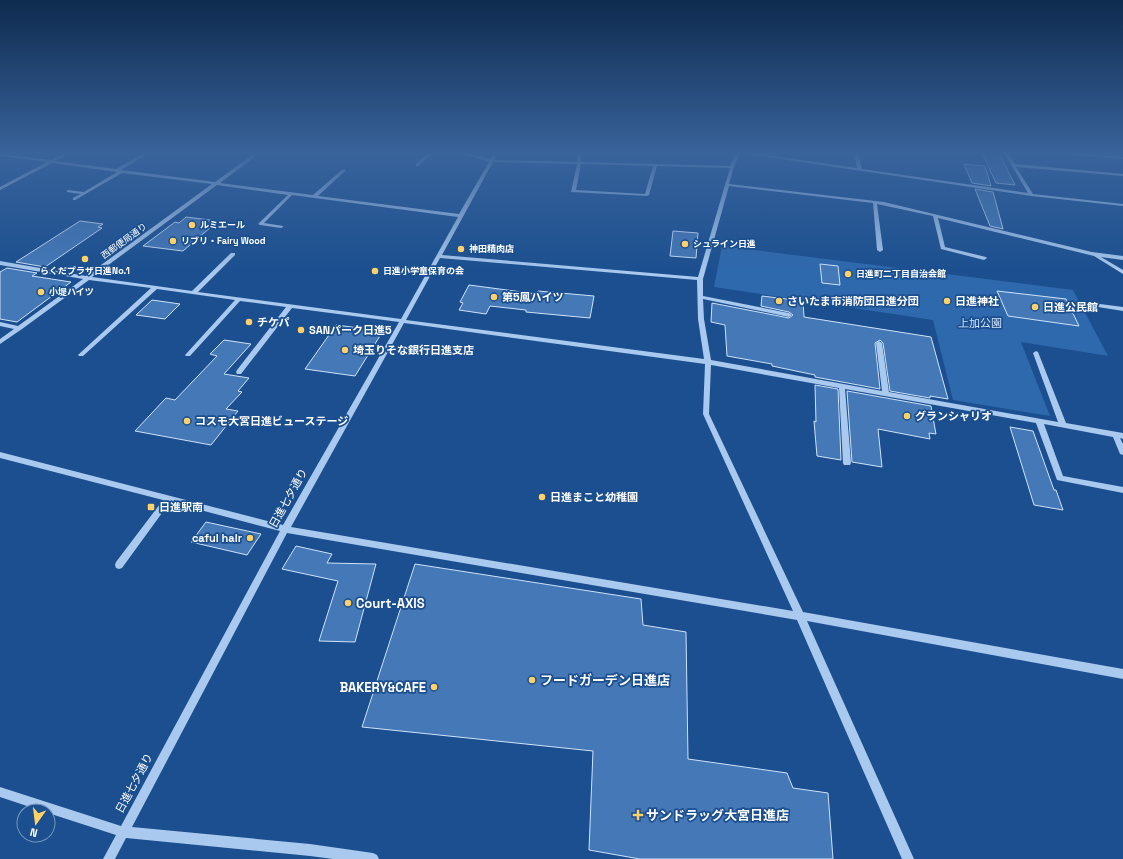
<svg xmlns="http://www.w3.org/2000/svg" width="1123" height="859" font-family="'Space Grotesk','Noto Sans JP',sans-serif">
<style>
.green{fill:#2e69ad}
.building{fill:#4478b7;stroke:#cfe3fa}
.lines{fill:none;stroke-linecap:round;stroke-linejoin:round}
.minor{fill:#a9c9ee;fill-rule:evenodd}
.poi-dot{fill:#ffd166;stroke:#1b4f8f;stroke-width:1.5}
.labels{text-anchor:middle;stroke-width:3.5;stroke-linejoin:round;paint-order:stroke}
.far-poi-label{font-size:9px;font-weight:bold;fill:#fff;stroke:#1b4f8f;text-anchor:start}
.far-street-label{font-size:9px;fill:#fff;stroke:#1b4f8f}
.poi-label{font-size:11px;font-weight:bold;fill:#fff;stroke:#1b4f8f;text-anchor:start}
.park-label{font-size:11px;fill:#cfe3fa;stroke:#1b4f8f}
.street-label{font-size:11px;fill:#fff;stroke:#1b4f8f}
.near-poi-label{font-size:13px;font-weight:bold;fill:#fff;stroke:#1b4f8f;text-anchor:start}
</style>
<rect width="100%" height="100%" fill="#1b4f8f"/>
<path class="green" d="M722 246 1073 290 1108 356 1021 342 1050 416 953 400 933 320 714 287Z"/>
<g class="building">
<path d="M982 153H999L1015 185 996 183Z"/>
<path d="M964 164 985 166 991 186 972 183Z"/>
<path d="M975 189 993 192 1003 229 990 226Z"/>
<path d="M186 217 218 221 183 251 143 246 175 222 179 223Z"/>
<path d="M80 221 103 224 98 227 102 228 45 267 16 262Z"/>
<path d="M673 231 698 233 696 258 670 256Z"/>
<path d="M820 264 838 266 840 285 822 283Z"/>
<path d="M7 268 37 273 32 276 71 282 17 322 0 319V272Z"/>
<path d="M469 285 537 294 538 291 594 296 590 318 526 312V310L490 306 486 314 459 310 463 303 460 302Z"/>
<path d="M997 291 1066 299 1079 326 1008 316Z"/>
<path d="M762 296 803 301 804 317 931 337 948 399 930 396V398L890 391 883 343 880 340 875 343 880 389 815 377V375L772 366V364L727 356 725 325 711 322 712 303 789 318 793 315 789 312 761 306Z"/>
<path d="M152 300 180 304 165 319 136 315Z"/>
<path d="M336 325 383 331 355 376 305 369Z"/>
<path d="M224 340 251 344 224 374 249 378 238 391 242 392 226 409 238 411 211 445 135 431 166 398 175 400 217 356 210 354Z"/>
<path d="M815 385 838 389 841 460 817 456 814 421 816 422Z"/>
<path d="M847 391 931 406 936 434 929 433 930 439 878 429 882 467 852 462Z"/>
<path d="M1010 427 1033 431 1054 490H1056L1063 510 1034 505Z"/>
<path d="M206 522 261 534 247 555 191 542Z"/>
<path d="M296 546 332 554 327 563 376 564 355 642 319 641 338 581 282 569Z"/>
<path d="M415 564 641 599 643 625 686 632 688 759 787 773 793 788 828 793 833 859H640L589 850 593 751 362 727Z"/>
</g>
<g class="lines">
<g class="minor">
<path d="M65 153H70L56 161 116 169 144 153H149L121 170 215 182 255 153H260L220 183 313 195 343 169 345 170V171L318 196 459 214 489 162 461 153H467L490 159 494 153H498L494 160 577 162V153H581V162L730 166 736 153H740L734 167 729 184 884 202 1092 252 1123 256V260L1101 257 1123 270V274L1094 256 938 218 945 247 986 257 987 258 984 260 941 249 933 216 877 204 883 250 880 252 877 250 873 203 729 186 703 279V296L789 313 792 315 789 317 703 299 704 319 711 360 882 391 876 343 879 341 882 343 889 392 1058 422 1033 353 1036 351 1038 352 1066 423 1123 433V439L1120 438 1123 444V455L1120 454 1113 437 1044 424 1063 476 1123 487V493L1057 480 1036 423 845 389 851 463 850 465H844L843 463 839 388 711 365 709 414 803 612 1123 669V679L807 621 914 859H902L797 620 287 533 132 827 310 844 373 853 377 855 379 859H333L310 856 126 838 115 859H103L116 835 48 813V811H42L0 797V787L121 826 280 531 170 502 122 568 119 569 116 568 115 565 116 562 163 500 0 458V452L283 525 399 322 292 308 241 374H237L236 372 237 370 286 307 240 301 190 356H186L185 355 186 354 235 300 157 289 83 356H79L78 355 79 354 151 288 89 280 22 329 0 344V339L14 329 0 326V322L18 326 83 279 0 265V261L86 276 212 184 122 173 75 200H73V198L81 194 67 192V190L84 192 117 172 52 163 0 190V187L47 162 0 156V154L51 160ZM493 162 577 164 571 192 647 196 649 195 657 166 730 168 698 277 442 255ZM581 164 653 166 645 194 576 190ZM217 185 288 195 258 224 260 225 281 228 283 227V226L264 223 292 195 458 217 401 319 198 292 235 255V253H231L192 291 92 277ZM440 258 697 280 698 319 704 359 406 320ZM404 323 705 364 703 414 793 611 291 527Z"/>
<path d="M429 153H433L418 166H416V164Z"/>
<path d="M744 153H754L857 168 854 153H858L862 169 1028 193 1004 153H1008L1015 164 1123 174V176L1016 167 1033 194 1123 204V206L1031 196 746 154Z"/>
<path d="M1062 153H1077L1123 157V159L1064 154Z"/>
<path d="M1100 304 1123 307V311L1098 307 1097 306Z"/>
</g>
</g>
<linearGradient id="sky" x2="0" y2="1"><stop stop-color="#0f2b4f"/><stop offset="0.56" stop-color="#39639b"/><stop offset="1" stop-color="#39639b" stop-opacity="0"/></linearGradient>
<rect width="1123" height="273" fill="url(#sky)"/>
<g class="poi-dot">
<circle cx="192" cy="225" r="4"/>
<circle cx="173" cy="241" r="4"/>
<circle cx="685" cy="244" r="4"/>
<circle cx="461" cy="249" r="4"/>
<circle cx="85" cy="259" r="4"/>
<circle cx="375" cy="271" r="4"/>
<circle cx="848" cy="274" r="4"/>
<circle cx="41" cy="292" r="4"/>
<circle cx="494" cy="297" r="4"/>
<circle cx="779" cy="301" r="4"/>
<circle cx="947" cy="301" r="4"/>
<circle cx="1035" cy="307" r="4"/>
<circle cx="249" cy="322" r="4"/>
<circle cx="301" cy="330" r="4"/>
<circle cx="345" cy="350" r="4"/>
<circle cx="907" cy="416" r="4"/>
<circle cx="187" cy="421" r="4"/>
<circle cx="542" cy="497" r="4"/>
<rect x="147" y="503" width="8" height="8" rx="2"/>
<circle cx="250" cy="538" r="4"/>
<circle cx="348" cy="603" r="4"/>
<circle cx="532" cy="680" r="4"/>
<circle cx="434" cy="687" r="4"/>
<path d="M636 809h4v4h4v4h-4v4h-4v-4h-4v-4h4z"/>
</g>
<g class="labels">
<g class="far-poi-label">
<text x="200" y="228">ルミエール</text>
<text x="181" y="244">リブリ・Fairy Wood</text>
<text x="693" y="247">シュライン日進</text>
<text x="469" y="252">神田精肉店</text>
<text x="85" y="274" text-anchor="middle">らくだプラザ日進No.1</text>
<text x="383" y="274">日進小学童保育の会</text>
<text x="856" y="277">日進町二丁目自治会館</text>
<text x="49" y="295">小堤ハイツ</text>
</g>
<g class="far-street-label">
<text transform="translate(124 241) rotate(-36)" y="3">西郵便局通り</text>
</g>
<g class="poi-label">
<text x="502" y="301">第5鳳ハイツ</text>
<text x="787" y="305">さいたま市消防団日進分団</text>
<text x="955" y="305">日進神社</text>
<text x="1043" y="311">日進公民館</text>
<text x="257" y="326">チケパ</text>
<text x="309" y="334">SANパーク日進5</text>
<text x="353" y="354">埼玉りそな銀行日進支店</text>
<text x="915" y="420">グランシャリオ</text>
<text x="195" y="425">コスモ大宮日進ビューステージ</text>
<text x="550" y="501">日進まこと幼稚園</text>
<text x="159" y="511">日進駅南</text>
<text x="242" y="542" text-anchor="end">caful hair</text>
</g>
<g class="park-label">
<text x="980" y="327">上加公園</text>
</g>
<g class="street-label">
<text transform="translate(288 498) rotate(-61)" y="4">日進七夕通り</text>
<text transform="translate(134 783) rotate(-62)" y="4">日進七夕通り</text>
</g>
<g class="near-poi-label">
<text x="356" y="608">Court-AXIS</text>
<text x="540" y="685">フードガーデン日進店</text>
<text x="426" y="692" text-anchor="end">BAKERY&amp;CAFE</text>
<text x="646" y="820">サンドラッグ大宮日進店</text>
</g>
</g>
<g transform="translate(36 823) rotate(194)"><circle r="19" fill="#1b4f8f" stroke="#7695bc"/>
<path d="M0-3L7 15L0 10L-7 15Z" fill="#ffd166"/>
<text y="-6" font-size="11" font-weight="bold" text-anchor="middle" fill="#ffffff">N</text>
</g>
</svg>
